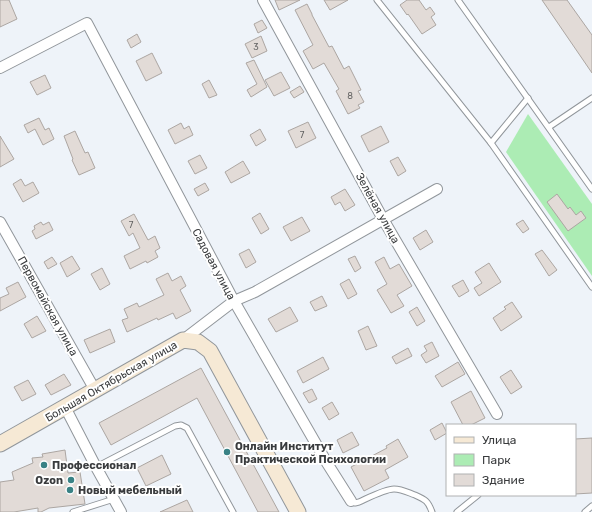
<svg xmlns="http://www.w3.org/2000/svg" width="592" height="512" font-family="Rubik,sans-serif">
<style>
.green{fill:#acecb4}
.building{fill:#e2dbd7;stroke:#aca6a2}
.lines{fill:none;stroke-linecap:round;stroke-linejoin:round}
.service-casing{stroke:#91969b;stroke-width:7}
.minor-casing{stroke:#91969b;stroke-width:12}
.secondary-casing{stroke:#91969b;stroke-width:17}
.service{stroke:#fff;stroke-width:5}
.minor{stroke:#fff;stroke-width:10}
.secondary{stroke:#f6e9d5;stroke-width:15}
.poi-dot{fill:#398285;stroke:#fff;stroke-width:1.5}
.labels{text-anchor:middle;stroke-width:4;stroke-linejoin:round;paint-order:stroke}
.number-label{font-size:9px;fill:#646464}
.street-label{font-size:11px;fill:#3a3c3e;stroke:#fff}
.poi-label{font-size:11px;font-weight:bold;fill:#3a3c3e;stroke:#fff;text-anchor:start}
</style>
<rect width="100%" height="100%" fill="#eef3f9"/>
<path class="green" d="M528 114 592 204V276L506 152Z"/>
<g class="building">
<path d="M0 0H9L17 19 0 27Z"/>
<path d="M275 0H300L279 10Z"/>
<path d="M324 0H348L330 10Z"/>
<path d="M407 0H419L426 10 430 7 435 14 431 17 436 25 422 34 408 14 407 15 400 5Z"/>
<path d="M542 0H567L592 35V73Z"/>
<path d="M307 4 312 14V15L329 47 332 46 344 69 349 66 361 90 358 91 364 102 358 105 360 108 348 114 336 91 339 89 324 63 313 69 303 51 313 45 295 10Z"/>
<path d="M262 20 267 28 258 33 254 24Z"/>
<path d="M137 34 141 42 131 48 127 40Z"/>
<path d="M261 36 267 51 252 58 245 44Z"/>
<path d="M152 53 162 73 146 81 136 61Z"/>
<path d="M254 60 267 87 251 97 247 90 257 84 246 63Z"/>
<path d="M281 72 290 88 274 96 265 80Z"/>
<path d="M45 75 51 88 37 95 30 82Z"/>
<path d="M209 80 217 95 209 98 202 84Z"/>
<path d="M300 86 304 92 294 98 290 92Z"/>
<path d="M39 118 45 130 49 128 54 139 43 145 35 129 28 133 24 125Z"/>
<path d="M308 122 316 138 296 148 288 131Z"/>
<path d="M181 123 184 129 189 126 193 135 175 144 168 130Z"/>
<path d="M381 126 389 142 369 152 361 136Z"/>
<path d="M260 129 266 140 256 146 250 135Z"/>
<path d="M75 131 85 153 88 152 95 168 79 175 72 160 73 159 64 136Z"/>
<path d="M0 136 14 159 0 167Z"/>
<path d="M200 155 207 168 195 174 188 161Z"/>
<path d="M398 157 406 171 398 176 390 161Z"/>
<path d="M243 161 250 173 231 183 225 172Z"/>
<path d="M21 179 25 186 33 182 39 193 23 202 13 184Z"/>
<path d="M205 183 209 190 198 196 194 189Z"/>
<path d="M345 189 355 205 345 211 340 202 335 205 331 197Z"/>
<path d="M557 194 568 209 570 207 576 215 581 211 586 218 568 231 547 202Z"/>
<path d="M260 213 269 229 261 234 252 218Z"/>
<path d="M134 214 148 240 155 236 160 248 155 251 158 257 147 263 146 261 130 269 124 256 140 248 133 233 129 236 121 221Z"/>
<path d="M302 217 310 231 291 241 283 227Z"/>
<path d="M523 220 529 229 523 233 516 224Z"/>
<path d="M41 222 43 225 49 222 53 230 36 239 32 231 35 229 34 226Z"/>
<path d="M426 230 433 242 420 250 413 238Z"/>
<path d="M249 249 256 262 246 268 239 254Z"/>
<path d="M542 250 557 270 549 276 535 254Z"/>
<path d="M72 256 80 269 67 277 60 263Z"/>
<path d="M355 256 361 268 355 272 348 259Z"/>
<path d="M52 257 57 264 48 269 44 262Z"/>
<path d="M384 257 390 269 399 264 412 286 397 295 404 306 391 313 377 290 387 284 375 262Z"/>
<path d="M489 263 501 282 479 296 474 288 482 283 475 272Z"/>
<path d="M102 268 110 284 100 290 91 274Z"/>
<path d="M168 273 172 281 181 276 186 286 180 290 191 311 176 319 173 313 158 320 157 318 127 332 122 320 128 318 124 309 137 303 139 307 164 295 156 279Z"/>
<path d="M349 279 357 294 348 299 340 284Z"/>
<path d="M463 280 469 291 459 297 452 286Z"/>
<path d="M18 282 26 297 0 311V298L9 294 6 288Z"/>
<path d="M322 296 327 306 315 311 310 302Z"/>
<path d="M512 302 522 317 501 331 493 318 506 309 504 307Z"/>
<path d="M290 307 298 321 276 332 268 319Z"/>
<path d="M417 307 425 321 417 326 409 312Z"/>
<path d="M37 316 46 331 32 338 24 324Z"/>
<path d="M368 326 377 346 366 350 358 331Z"/>
<path d="M110 329 115 342 90 353 84 340Z"/>
<path d="M432 342 439 356 426 363 421 355 427 351 424 346Z"/>
<path d="M408 348 412 356 396 364 392 357Z"/>
<path d="M323 357 329 369 303 383 297 371Z"/>
<path d="M458 362 465 374 442 387 435 376Z"/>
<path d="M201 368 279 512H258L197 398 111 445 99 423Z"/>
<path d="M511 370 522 387 511 394 500 377Z"/>
<path d="M64 374 71 385 51 395 45 385Z"/>
<path d="M28 380 36 394 22 401 14 387Z"/>
<path d="M312 389 317 399 309 403 303 393Z"/>
<path d="M471 391 485 418 471 425H463L451 402Z"/>
<path d="M332 402 339 414 329 420 322 408Z"/>
<path d="M442 423 447 433 435 440 430 430Z"/>
<path d="M352 432 359 445 343 453 337 440Z"/>
<path d="M592 438V493L575 494V439Z"/>
<path d="M398 439 408 457 385 470 389 478 364 491 351 467 387 448 386 446Z"/>
<path d="M65 450 68 473 80 472 85 504 49 508 41 512H38V508L14 512H0V482L14 480 12 472 33 463 32 458 43 457 42 454Z"/>
<path d="M162 455 171 474 146 486 137 468Z"/>
<path d="M187 500 193 512H160Z"/>
</g>
<g class="lines">
<defs>
<g id="service">
<path d="M377 0 491 143 592 287"/>
<path d="M458 0 592 189"/>
<path d="M549 127 592 98"/>
<path d="M491 143 528 98"/>
<path d="M96 467 175 426 181 425 187 428 233 512"/>
<path d="M351 501 355 503 359 502C368 498 385 489 394 489 402 489 409 493 415 495 426 500 428 501 432 512"/>
<path d="M73 512 114 499"/>
<path d="M457 512 478 495"/>
<path d="M585 512 592 506"/>
</g>
<g id="minor">
<path d="M263 0 383 219 497 414"/>
<path d="M0 68 87 23 234 301 327 463 351 501"/>
<path d="M0 222 95 390"/>
<path d="M183 340 234 301 255 292 437 189"/>
<path d="M65 407 96 467 121 512"/>
</g>
<path id="secondary" d="M0 444 183 340 198 342 210 351 298 512"/>
</defs>
<use href="#service" class="service-casing"/>
<use href="#minor" class="minor-casing"/>
<use href="#secondary" class="secondary-casing"/>
<use href="#service" class="service"/>
<use href="#minor" class="minor"/>
<use href="#secondary" class="secondary"/>
</g>
<g class="poi-dot">
<circle cx="227" cy="452" r="4"/>
<circle cx="44" cy="465" r="4"/>
<circle cx="71" cy="480" r="4"/>
<circle cx="70" cy="490" r="4"/>
</g>
<g class="labels">
<g class="number-label">
<text x="256" y="50">3</text>
<text x="350" y="99">8</text>
<text x="302" y="138">7</text>
<text x="131" y="228">7</text>
</g>
<g class="street-label">
<text transform="translate(378 208) rotate(61)" y="4">Зелёная улица</text>
<text transform="translate(214 264) rotate(62)" y="4">Садовая улица</text>
<text transform="translate(48 306) rotate(61)" y="4">Первомайская улица</text>
<text transform="translate(111 381) rotate(-30)" y="4">Большая Октябрьская улица</text>
</g>
<g class="poi-label">
<text x="235" y="450">Онлайн Институт<tspan x="235" dy="13">Практической Психологии</tspan></text>
<text x="52" y="469">Профессионал</text>
<text x="63" y="484" text-anchor="end">Ozon</text>
<text x="78" y="494">Новый мебельный</text>
</g>
</g>
<rect x="446" y="424" width="130" height="72" fill="#ffffff" stroke="#b0b1b2"/>
<rect x="454" y="437" width="20" height="6" fill="#f6e9d5" stroke="#b0b1b2"/>
<text x="482" y="444" font-size="12" fill="#3a3c3e">Улица</text>
<rect x="454" y="454" width="20" height="12" fill="#acecb4" stroke="#b0b1b2"/>
<text x="482" y="464" font-size="12" fill="#3a3c3e">Парк</text>
<rect x="454" y="474" width="20" height="12" fill="#e2dbd7" stroke="#b0b1b2"/>
<text x="482" y="484" font-size="12" fill="#3a3c3e">Здание</text>
</svg>
